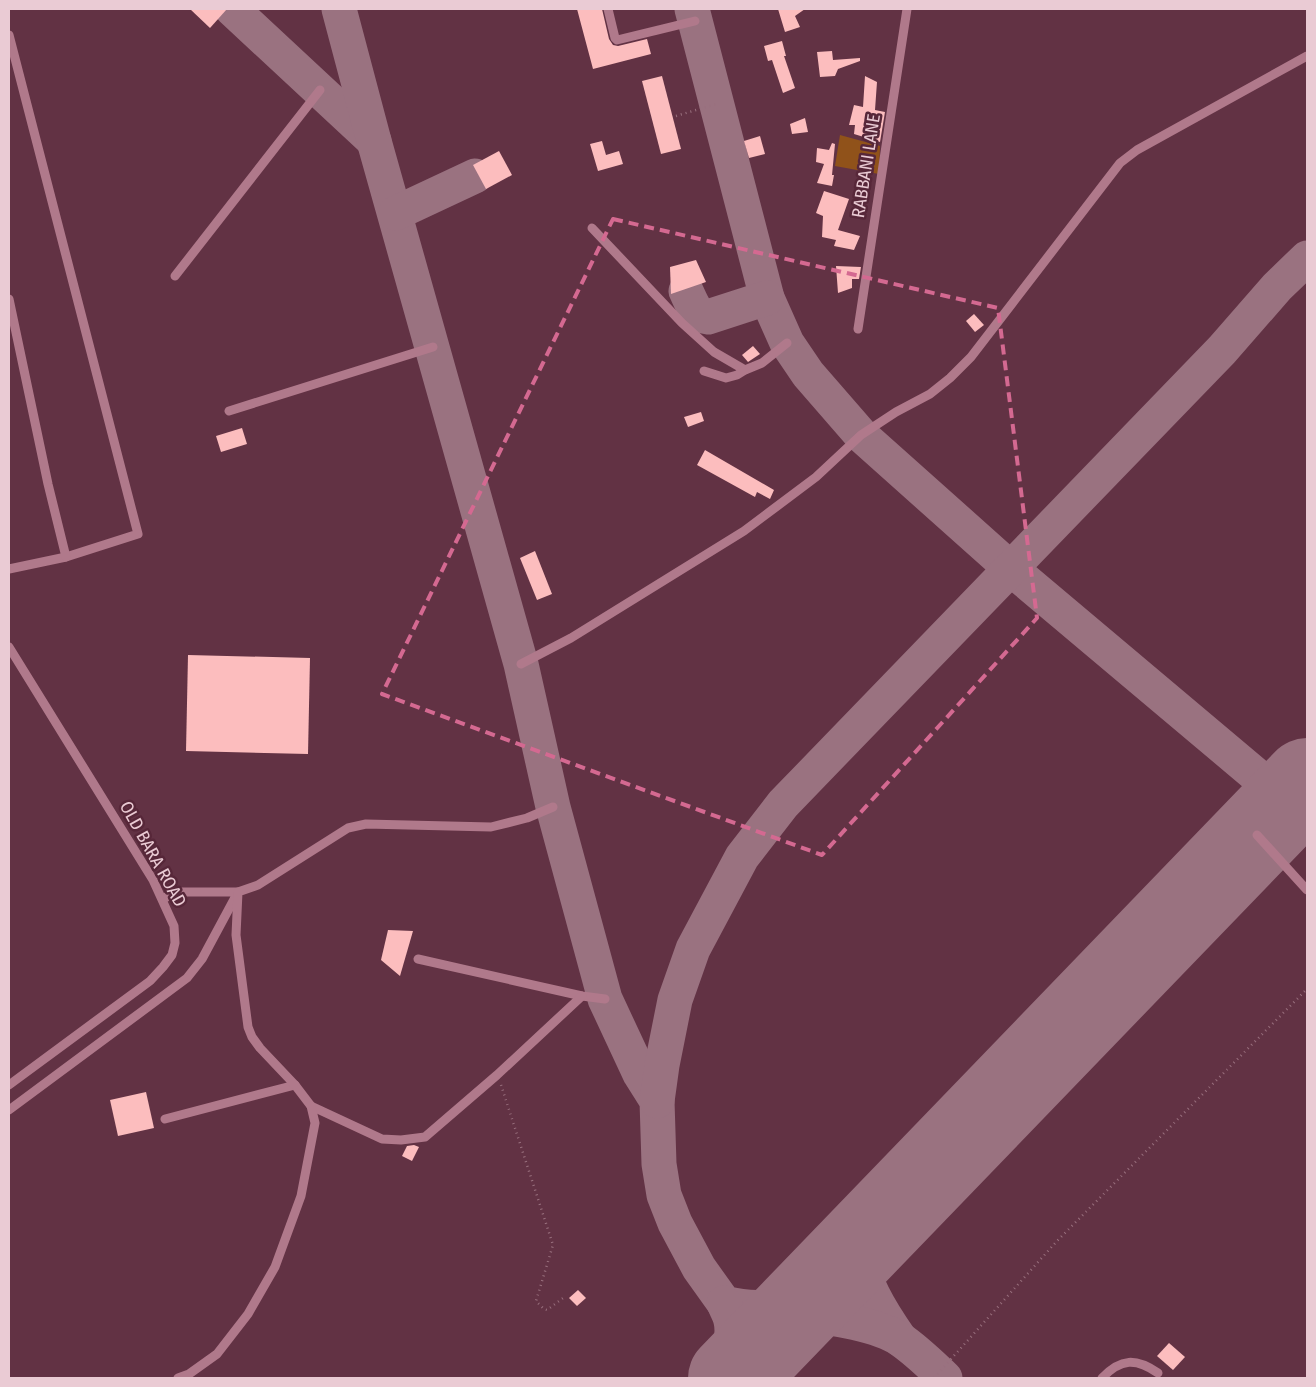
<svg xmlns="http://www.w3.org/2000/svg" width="1316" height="1387" font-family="'Fira Sans Condensed',sans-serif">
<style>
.green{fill:#90521a}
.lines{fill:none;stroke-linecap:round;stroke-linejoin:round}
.taxiway{stroke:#9a7280;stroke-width:35}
.runway{stroke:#9a7280;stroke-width:88}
.building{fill:#fcbdbe}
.path{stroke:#99707e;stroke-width:2.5;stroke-dasharray:1 4;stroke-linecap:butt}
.minor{stroke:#b0798b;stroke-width:9}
.marked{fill:none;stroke:#d46991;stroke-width:4;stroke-dasharray:10 6;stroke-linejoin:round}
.labels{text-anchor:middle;stroke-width:5;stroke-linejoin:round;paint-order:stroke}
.street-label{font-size:18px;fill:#eacbd4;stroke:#572739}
</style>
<rect width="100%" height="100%" fill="#623244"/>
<path class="green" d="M840 135 880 146 879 174 835 166Z"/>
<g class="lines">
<g class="taxiway">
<path d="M232 9 374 141"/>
<path d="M339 9 374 141 521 664 553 807 605 999 640 1074 657 1101 659 1164 664 1195 675 1223 699 1268 724 1303C760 1312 778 1307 813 1295"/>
<path d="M692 9 767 298 787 343 808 374 861 435 1010 568 1288 802"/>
<path d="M396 213 475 176"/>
<path d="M686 291C691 301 695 316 708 317L767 298"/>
<path d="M1257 835C1277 823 1284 821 1307 823"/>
<path d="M657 1101 662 1065 675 1000 693 949 742 857 783 804 1222 350 1277 287 1307 258"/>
<path d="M868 1236C866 1239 864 1243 863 1247 854 1272 886 1319 900 1339"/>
<path d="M786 1324C792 1321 797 1318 804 1317 826 1314 883 1327 901 1340 917 1351 931 1365 945 1378"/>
<path d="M719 1378C726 1362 735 1339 731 1321 730 1315 726 1309 724 1303"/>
<path d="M746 1378 753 1364 772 1338"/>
</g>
<path class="runway" d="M732 1378 1307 782"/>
</g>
<g class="building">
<path d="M190 9H227L210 28Z"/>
<path d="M577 9H602L609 39 613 45 618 46 647 39 651 54 593 69Z"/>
<path d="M778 9H805L795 16 800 27 785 32Z"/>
<path d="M782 41 786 56H784L795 88 783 93 772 60 768 61 764 46Z"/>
<path d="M832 51 833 60 860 58V61L838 69 835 76 820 77 817 52Z"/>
<path d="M662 76 681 149 661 154 642 81Z"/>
<path d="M865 76 877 82 875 110 885 112 880 142 854 134 855 125H849L854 105 863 107Z"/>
<path d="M805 118 808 132 792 134 790 124Z"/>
<path d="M760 136 765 154 749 158 744 141Z"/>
<path d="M602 141 606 155 619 151 623 164 598 171 590 144Z"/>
<path d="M832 143 835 144 832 175H834L832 186 817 183 824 164 816 162 817 148 829 150Z"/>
<path d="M499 151 512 175 486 189 473 165Z"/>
<path d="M824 191 849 199 838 230 860 236 854 250 834 246 836 240 822 237 823 216 816 213Z"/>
<path d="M696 260 706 282 671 294 670 267Z"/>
<path d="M836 266 861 267 859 279H852V288L838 293Z"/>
<path d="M974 314 984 325 975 332 966 321Z"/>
<path d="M753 346 760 354 748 362 742 355Z"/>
<path d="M701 412 704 421 688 427 684 417Z"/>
<path d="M242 428 247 444 221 452 216 436Z"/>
<path d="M705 450 774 490 770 499 757 492 755 497 697 465Z"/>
<path d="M535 551 552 594 537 600 520 558Z"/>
<path d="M188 655 310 658 308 754 186 751Z"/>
<path d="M388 930 413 931 400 976 381 960Z"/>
<path d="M146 1092 154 1128 118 1136 110 1100Z"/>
<path d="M414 1145 419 1147 412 1161 402 1156 407 1146Z"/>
<path d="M578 1290 586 1298 577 1306 569 1298Z"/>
<path d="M1169 1343 1185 1357 1173 1370 1157 1356Z"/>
</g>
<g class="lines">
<g class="path">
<path d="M676 116 716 104"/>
<path d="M501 1085 553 1245 536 1301 544 1309 547 1310 563 1298"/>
<path d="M934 1378 1057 1241 1307 989"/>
</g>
<g class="minor">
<path d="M608 9 615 38 617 40 695 21"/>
<path d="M9 35 138 534 66 557 9 569"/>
<path d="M592 228 682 323 714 352 745 370"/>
<path d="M175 276 320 90"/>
<path d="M9 299 48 484 66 557"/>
<path d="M858 329 907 9"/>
<path d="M704 371 726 378 737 375 745 370 762 363 787 343"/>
<path d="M229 411 433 347"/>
<path d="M9 647 153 880 174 926 175 943 172 955 163 967 150 981 9 1085"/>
<path d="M521 664 571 638 744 531 816 477 861 435 896 412 930 394 950 378 971 357 1120 163 1137 150 1307 56"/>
<path d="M1257 835 1307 890"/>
<path d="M418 959 582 996 605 999"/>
<path d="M311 1106 382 1139 401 1140 425 1137 497 1075 582 996"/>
<path d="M9 1110 187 978 202 959 238 892H175L163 899"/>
<path d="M165 1119 295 1085"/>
<path d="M178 1378 189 1374 217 1354 248 1314 275 1267 301 1196 315 1123 311 1106 295 1085 260 1048 252 1037 248 1027 236 935 238 892 258 885 348 828 366 824 491 827 527 818 553 807"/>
<path d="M1102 1378C1121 1358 1136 1358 1158 1373"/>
</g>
</g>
<path class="marked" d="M613 219 998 308 1037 618 822 855 382 694Z"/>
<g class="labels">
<g class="street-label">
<text transform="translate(866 166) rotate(-81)" y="6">RABBANI LANE</text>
<text transform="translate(153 854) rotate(61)" y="6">OLD BARA ROAD</text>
</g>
</g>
<rect width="1316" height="1387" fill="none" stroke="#eacbd4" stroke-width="20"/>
</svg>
